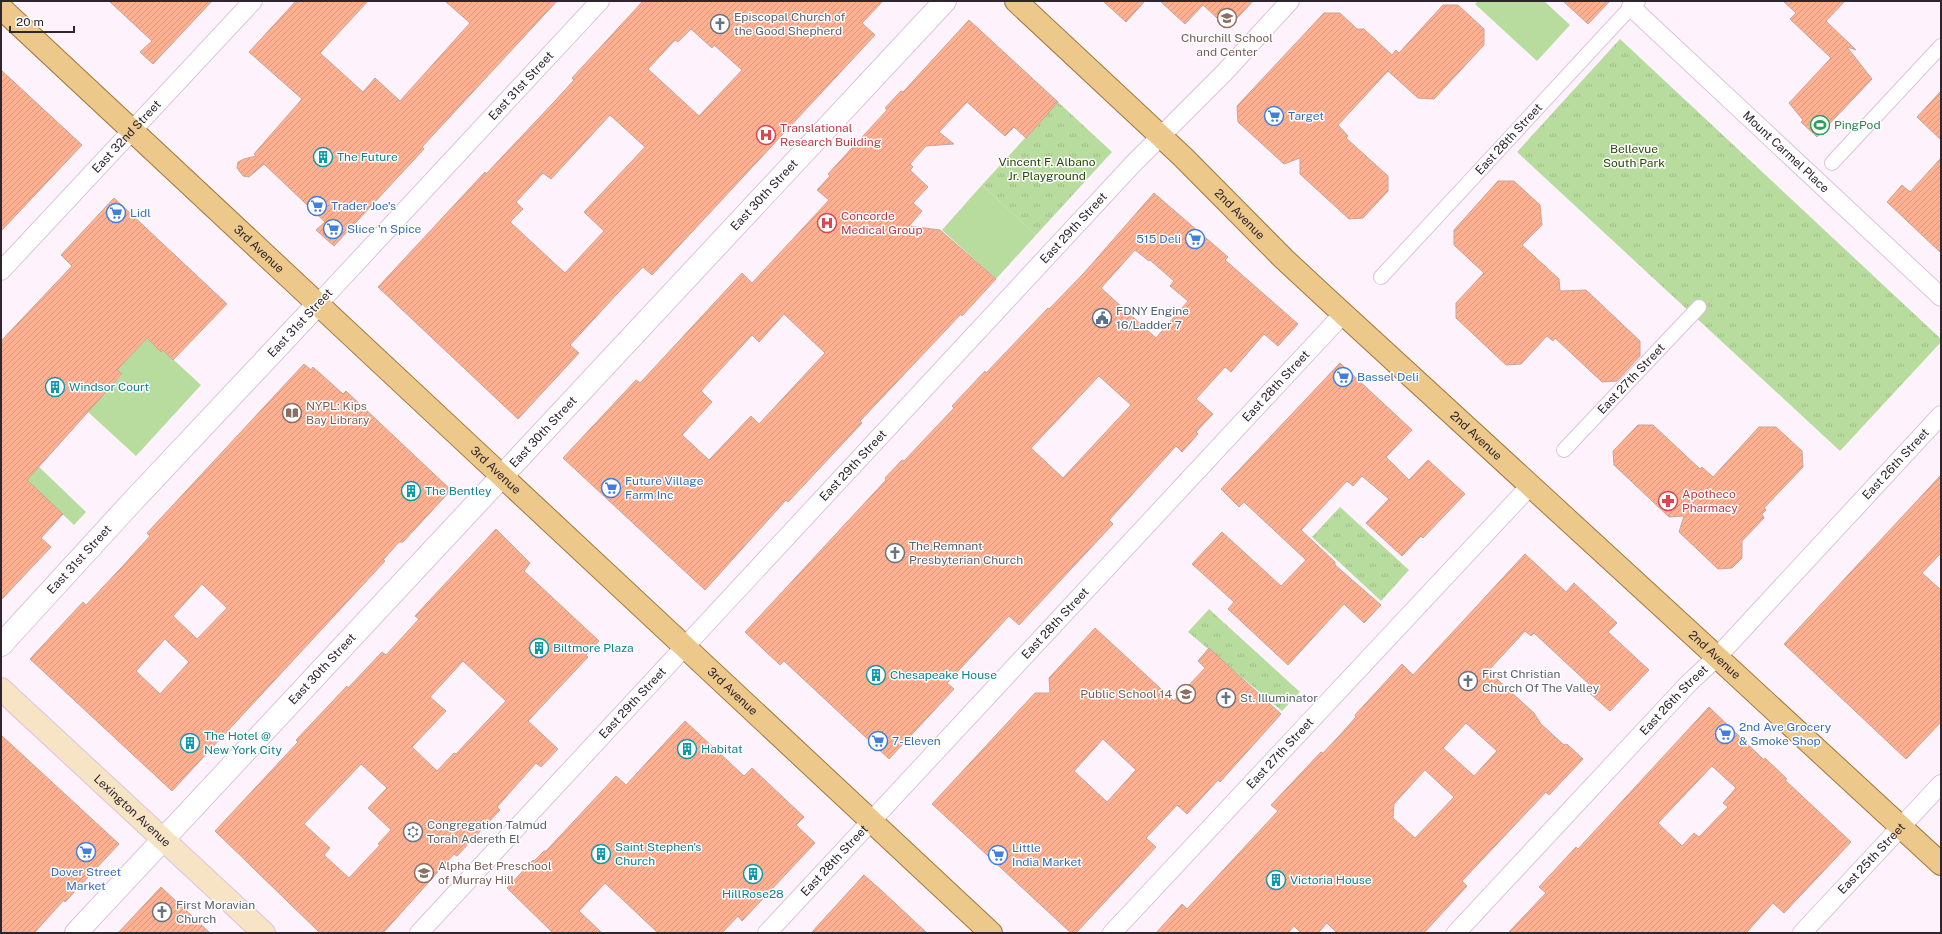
<svg xmlns="http://www.w3.org/2000/svg" width="1942" height="934" font-family="'Public Sans',sans-serif">
<style>
.grass{fill:#b7dc9e}
.park{fill:url(#park-tufts)}
.building{fill:url(#building-hatch);stroke:#c9a698;fill-rule:evenodd}
.lines{fill:none;stroke-linecap:round;stroke-linejoin:round}
.pedestrian-casing{stroke:#ddc2db;stroke-width:16}
.minor-casing{stroke:#ddc2db;stroke-width:20}
.tertiary-casing{stroke:#ddc2db;stroke-width:24}
.secondary-casing{stroke:#ddc2db;stroke-width:24}
.primary-casing{stroke:#a27839;stroke-width:24}
.pedestrian{stroke:#fff;stroke-width:14}
.minor{stroke:#fff;stroke-width:18}
.tertiary{stroke:#fff;stroke-width:22}
.secondary{stroke:#f6e4c5;stroke-width:22}
.primary{stroke:#ecc88b;stroke-width:22}
.labels{text-anchor:middle;stroke-width:3;stroke-linejoin:round;paint-order:stroke}
.worship-label{font-size:12px;fill:#5b616d;stroke:#fff;text-anchor:start}
.education-label{font-size:12px;fill:#785e54;stroke:#fff;text-anchor:start}
.street-label{font-size:12px;fill:#2f252f;stroke:#fff}
.shop-label{font-size:12px;fill:#366cbe;stroke:#fff;text-anchor:start}
.leisure-label{font-size:12px;fill:#27864d;stroke:#fff;text-anchor:start}
.health-label{font-size:12px;fill:#be3a42;stroke:#fff;text-anchor:start}
.park-label{font-size:12px;fill:#284708;stroke:#fff}
.culture-label{font-size:12px;fill:#0d838f;stroke:#fff;text-anchor:start}
.service-label{font-size:12px;fill:#4e5e75;stroke:#fff;text-anchor:start}
</style>
<defs>
<pattern id="park-tufts" width="24" height="20" patternUnits="userSpaceOnUse"><rect width="24" height="20" fill="#b7dc9e"/><path d="M3 7l-1-3M5 7V3M7 7l1-3M15 17l-1-3M17 17v-4M19 17l1-3" fill="none" stroke="#9ebd88"/></pattern>
<pattern id="building-hatch" width="6" height="6" patternUnits="userSpaceOnUse"><rect width="6" height="6" fill="#feb090"/><path d="M-1 1l2-2M0 6l6-6M5 7l2-2" fill="none" stroke="#da977c"/></pattern>
</defs>
<rect width="100%" height="100%" fill="#fef3fd"/>
<g class="grass">
<path d="M1478 1H1544L1570 25 1537 61 1475 4Z"/>
<path d="M982 185 1036 235 996 279 942 230Z"/>
<path d="M147 338 161 352 163 350 201 385 136 456 87 411 122 375 117 370Z"/>
<path d="M37 465 86 512 74 525 24 478Z"/>
</g>
<g class="park">
<path d="M1620 39 1941 339V342L1840 451 1517 152Z"/>
<path d="M1058 102 1112 152 1036 235 982 185Z"/>
<path d="M1340 507 1409 570 1381 601 1312 537Z"/>
<path d="M1209 609 1300 692 1282 711 1188 632Z"/>
</g>
<g class="building">
<path d="M109 1H212L153 64 140 52 152 41Z"/>
<path d="M296 1H368L320 53 363 92 375 78 400 101 470 23 445 1H557L422 147 424 149 334 246 316 230 325 222 264 164 249 177 243 176 237 168 238 162 244 159 256 156 254 154 302 99 249 52Z"/>
<path d="M643 1H883L862 23 875 35 652 275 643 267 616 295 570 345 579 353 518 419 378 287 485 172 486 174 554 102 574 80 572 78ZM691 29 712 48 714 45 742 70 699 116 648 69 675 40 678 42ZM610 115 645 147 584 212 604 231 565 273 510 222 523 209 516 202 543 173 551 179Z"/>
<path d="M1103 1H1145L1126 22Z"/>
<path d="M1160 1H1253L1228 28 1203 5 1185 24Z"/>
<path d="M1563 1H1610L1588 24Z"/>
<path d="M1783 1H1845L1826 21 1856 50 1847 47 1872 79 1817 137 1801 122 1803 120 1789 103 1831 58 1790 19 1796 13Z"/>
<path d="M1443 5H1458L1484 29V45L1434 99 1418 98 1388 71 1338 125 1348 136 1346 138 1388 176V191L1363 218 1349 219 1300 174V158L1284 164 1238 122 1237 106 1324 13H1340L1357 29H1364L1392 55 1396 50 1399 53Z"/>
<path d="M969 20 1058 102 1026 138 1014 127 1005 136 967 102 939 132 954 144 926 146 910 164 913 167 910 170 928 187 913 203 922 211 909 226 940 230 996 279 962 316 961 314 860 421 862 423 788 502 786 500 705 590 563 458 636 380 640 383 742 273 752 283 829 200 817 190 830 176 828 174 887 110 885 108 901 91 903 92ZM784 314 825 353 759 424 751 416 709 460 682 435 712 402 701 391 752 335 759 342Z"/>
<path d="M1 70 82 145 1 231Z"/>
<path d="M1941 91V140L1917 117Z"/>
<path d="M1941 158V253L1887 202 1902 185 1910 192Z"/>
<path d="M1498 181H1514L1540 205 1542 225 1522 245 1559 279 1560 291 1586 290 1640 341V356L1617 381 1602 382 1555 338 1553 341 1547 336 1521 364 1506 365 1456 318V303L1484 273 1454 245V230Z"/>
<path d="M1154 193 1228 257 1225 260 1298 324 1278 346 1264 334 1231 372 1225 367 1196 399 1213 414 1196 432 1198 434 1182 452 1176 446 1109 520 1113 524 1019 625 1009 616 947 683 954 689 889 759 784 661 780 665 745 632 886 480 885 478 902 460 904 461 954 408 952 406 985 371 986 373 1048 308 1049 309 1084 273ZM1135 250 1149 261 1150 260 1174 281 1170 286 1188 301 1156 338 1101 288ZM1099 376 1131 405 1063 478 1031 448Z"/>
<path d="M114 198 227 304 173 360 163 350 161 352 147 338 117 370 122 374 27 480 63 514 41 538 51 547 1 600V341L72 266 61 255Z"/>
<path d="M1340 363 1412 430 1386 457 1409 480 1428 460 1465 494 1423 538 1421 536 1402 556 1366 523 1389 499 1362 476 1353 486 1347 481 1301 530 1335 562V565L1381 605 1364 623 1344 604 1288 665 1228 609 1234 602 1192 564 1222 532 1281 586 1306 560 1244 502 1239 507 1221 489Z"/>
<path d="M304 364 311 370 313 367 343 394 346 391 451 490 403 542H399L383 560 385 561 172 791 30 659 83 602 86 605 121 568 150 536 147 533ZM202 584 227 608 197 639 173 616ZM165 639 189 662 160 694 136 671Z"/>
<path d="M1638 425H1653L1700 469 1702 467 1713 477 1759 427H1776L1802 451 1803 467 1764 508 1766 510 1762 514 1764 518 1742 541V558L1732 568 1718 569 1679 532 1684 516 1669 517 1614 465 1613 451Z"/>
<path d="M1941 475V553L1922 573 1941 590V722L1906 759 1784 644Z"/>
<path d="M496 529 530 563 524 571 599 641 586 655 588 657 528 721 558 749 541 767 536 763 497 807 500 810 457 856 454 854 383 933H320L215 831 298 742 296 740 347 686 348 688 382 652 386 655 419 619 415 616ZM463 661 506 701 456 754 454 753 437 771 412 747 446 711 430 697ZM361 764 387 788 368 808 391 830 378 844 380 845 349 878 324 855 330 848 304 824Z"/>
<path d="M1525 554 1566 592 1574 583 1617 623 1608 632 1649 670 1610 711 1586 690 1590 685 1534 633 1531 636 1525 631 1488 671 1534 713 1541 724 1564 745 1567 744 1583 759 1549 795 1546 792 1462 881 1467 886 1424 933H1337L1327 923 1318 933H1301L1294 926 1288 933H1156L1182 904 1187 909 1278 811 1271 805 1321 752 1323 753 1340 735 1356 717 1355 715 1402 664 1413 675ZM1466 723 1497 751 1474 776 1443 748ZM1425 770 1454 797 1415 838 1393 818 1394 804Z"/>
<path d="M1095 628 1174 701 1205 668 1198 661 1209 648 1281 714 1220 782 1218 780 1187 814 1177 805 1146 838 1156 847 1076 933H1071L932 804 1035 693H1050L1049 678ZM1103 739 1136 770 1107 802 1074 771Z"/>
<path d="M1709 707 1764 760 1765 758 1787 779 1785 780 1851 842 1784 913 1773 903 1746 933H1508L1546 893 1539 887 1576 847 1578 849ZM1712 766 1736 788 1723 803 1728 807 1699 837 1694 833 1682 846 1658 823Z"/>
<path d="M685 721 744 776 752 768 804 817 796 825 815 843 742 921 738 916 722 933H658L605 883 579 911 602 933H553L507 888 533 860 534 861 544 851H546L616 776 626 785Z"/>
<path d="M1 735 119 844 65 902 64 900 34 933H1Z"/>
<path d="M864 875 882 891 927 933H811Z"/>
<path d="M161 887 178 903 210 933H118Z"/>
</g>
<g class="lines">
<defs>
<g id="pedestrian">
<path d="M1832 163 1941 46"/>
<path id="s1" d="M1381 277 1631 7"/>
<path id="s2" d="M1564 450 1699 307"/>
</g>
<g id="minor">
<path id="s3" d="M1636 1 1631 7 1941 297"/>
<path id="s4" d="M1 271 253 1"/>
<path id="s5" d="M318 304 600 1"/>
<path id="s6" d="M419 933 1133 164 1224 73 1290 1"/>
<path id="s7" d="M767 933 1343 314"/>
<path id="s8" d="M1112 933 1530 486"/>
<path id="s9" d="M1456 933 1688 684 1717 657 1941 415"/>
<path id="s10" d="M1802 933 1941 784"/>
</g>
<g id="tertiary">
<path id="s11" d="M1 645 131 503 318 304"/>
<path id="s12" d="M76 933 945 1"/>
</g>
<g id="secondary">
<path id="s13" d="M1 689 264 933"/>
</g>
<g id="primary">
<path id="s14" d="M1016 1 1183 157 1284 259 1326 298 1717 657 1941 864"/>
<path id="s15" d="M1 8 991 933"/>
</g>
</defs>
<use href="#pedestrian" class="pedestrian-casing"/>
<use href="#minor" class="minor-casing"/>
<use href="#tertiary" class="tertiary-casing"/>
<use href="#secondary" class="secondary-casing"/>
<use href="#primary" class="primary-casing"/>
<use href="#pedestrian" class="pedestrian"/>
<use href="#minor" class="minor"/>
<use href="#tertiary" class="tertiary"/>
<use href="#secondary" class="secondary"/>
<use href="#primary" class="primary"/>
</g>
<defs>
<symbol id="school-ring" viewBox="-11 -11 22 22"><circle r="9.5" fill="#fff" stroke="#8d6e63" stroke-width="1.5"/><path d="M0-5L7-2L0 1L-7-2ZM-4 1L0 2.5L4 1V4Q0 6-4 4Z" fill="#8d6e63"/></symbol>
<symbol id="church-ring" viewBox="-11 -11 22 22"><circle r="9.5" fill="#fff" stroke="#6b7280" stroke-width="1.5"/><path d="M-1.2-6h2.4v3.5h3.3v2.4h-3.3V6h-2.4V-.1h-3.3v-2.4h3.3Z" fill="#6b7280"/></symbol>
<symbol id="supermarket-ring" viewBox="-11 -11 22 22"><circle r="9.5" fill="#fff" stroke="#3f7fe0" stroke-width="1.5"/><path d="M-6-5.5h2.5l.6 2H6L4.5 2H-2.5L-4.4-4H-6ZM-1.5 3.2a1.3 1.3 0 1 0 .1 0ZM3 3.2a1.3 1.3 0 1 0 .1 0Z" fill="#3f7fe0"/></symbol>
<symbol id="stadium-ring" viewBox="-11 -11 22 22"><circle r="9.5" fill="#fff" stroke="#2e9e5b" stroke-width="1.5"/><path d="M0-5a6.5 5 0 1 0 0 10a6.5 5 0 1 0 0-10ZM-3.5-1.8h7v3.6h-7Z" fill="#2e9e5b"/></symbol>
<symbol id="hospital-ring" viewBox="-11 -11 22 22"><circle r="9.5" fill="#fff" stroke="#e0444e" stroke-width="1.5"/><path d="M-5-5h3v3.5h4V-5h3V5h-3V1.5h-4V5h-3Z" fill="#e0444e"/></symbol>
<symbol id="building-ring" viewBox="-11 -11 22 22"><circle r="9.5" fill="#fff" stroke="#0f9aa8" stroke-width="1.5"/><path d="M-4-6H4V6H1V3H-1V6H-4ZM-2.5-4.3h1.7v1.8h-1.7ZM.8-4.3h1.7v1.8H.8ZM-2.5-1h1.7V.8h-1.7ZM.8-1h1.7V.8H.8Z" fill="#0f9aa8"/></symbol>
<symbol id="civic-ring" viewBox="-11 -11 22 22"><circle r="9.5" fill="#fff" stroke="#5c6f8a" stroke-width="1.5"/><path d="M-.6-6.5H3V-4.5H.6V-3L4-1V1h2V6H-6V1h2V-1L-.6-3ZM-1.2 2.5V6h2.4V2.5Z" fill="#5c6f8a"/></symbol>
<symbol id="library-ring" viewBox="-11 -11 22 22"><circle r="9.5" fill="#fff" stroke="#8d6e63" stroke-width="1.5"/><path d="M-6-4Q-3-5.5-.7-3.5V5Q-3 3-6 4ZM6-4Q3-5.5 .7-3.5V5Q3 3 6 4Z" fill="#8d6e63"/></symbol>
<symbol id="pharmacy-ring" viewBox="-11 -11 22 22"><circle r="9.5" fill="#fff" stroke="#e0444e" stroke-width="1.5"/><path d="M-2-6h4v4h4v4h-4v4h-4v-4h-4v-4h4Z" fill="#e0444e"/></symbol>
<symbol id="synagogue-ring" viewBox="-11 -11 22 22"><circle r="9.5" fill="#fff" stroke="#6b7280" stroke-width="1.5"/><path d="M0-6.5L5.6 3.2H-5.6ZM0 6.5L5.6-3.2H-5.6Z" fill="#6b7280"/></symbol>
</defs>
<g fill-rule="evenodd">
<use href="#school-ring" x="1216" y="7" width="22" height="22"/>
<use href="#church-ring" x="709" y="13" width="22" height="22"/>
<use href="#supermarket-ring" x="1263" y="105" width="22" height="22"/>
<use href="#stadium-ring" x="1809" y="114" width="22" height="22"/>
<use href="#hospital-ring" x="755" y="124" width="22" height="22"/>
<use href="#building-ring" x="312" y="146" width="22" height="22"/>
<use href="#supermarket-ring" x="306" y="195" width="22" height="22"/>
<use href="#supermarket-ring" x="105" y="202" width="22" height="22"/>
<use href="#hospital-ring" x="816" y="212" width="22" height="22"/>
<use href="#supermarket-ring" x="322" y="218" width="22" height="22"/>
<use href="#supermarket-ring" x="1184" y="228" width="22" height="22"/>
<use href="#civic-ring" x="1091" y="307" width="22" height="22"/>
<use href="#supermarket-ring" x="1332" y="366" width="22" height="22"/>
<use href="#building-ring" x="44" y="376" width="22" height="22"/>
<use href="#library-ring" x="281" y="402" width="22" height="22"/>
<use href="#supermarket-ring" x="600" y="477" width="22" height="22"/>
<use href="#building-ring" x="400" y="480" width="22" height="22"/>
<use href="#pharmacy-ring" x="1657" y="490" width="22" height="22"/>
<use href="#church-ring" x="884" y="542" width="22" height="22"/>
<use href="#building-ring" x="528" y="637" width="22" height="22"/>
<use href="#building-ring" x="865" y="664" width="22" height="22"/>
<use href="#church-ring" x="1457" y="670" width="22" height="22"/>
<use href="#school-ring" x="1175" y="683" width="22" height="22"/>
<use href="#church-ring" x="1215" y="687" width="22" height="22"/>
<use href="#supermarket-ring" x="1714" y="723" width="22" height="22"/>
<use href="#supermarket-ring" x="867" y="730" width="22" height="22"/>
<use href="#building-ring" x="179" y="732" width="22" height="22"/>
<use href="#building-ring" x="676" y="738" width="22" height="22"/>
<use href="#synagogue-ring" x="402" y="821" width="22" height="22"/>
<use href="#supermarket-ring" x="75" y="841" width="22" height="22"/>
<use href="#building-ring" x="590" y="843" width="22" height="22"/>
<use href="#supermarket-ring" x="987" y="844" width="22" height="22"/>
<use href="#school-ring" x="413" y="862" width="22" height="22"/>
<use href="#building-ring" x="742" y="863" width="22" height="22"/>
<use href="#building-ring" x="1265" y="869" width="22" height="22"/>
<use href="#church-ring" x="151" y="901" width="22" height="22"/>
</g>
<g class="labels">
<g class="worship-label">
<text x="734" y="21">Episcopal Church of<tspan x="734" dy="14">the Good Shepherd</tspan></text>
<text x="909" y="550">The Remnant<tspan x="909" dy="14">Presbyterian Church</tspan></text>
<text x="1482" y="678">First Christian<tspan x="1482" dy="14">Church Of The Valley</tspan></text>
<text x="1240" y="702">St. Illuminator</text>
<text x="427" y="829">Congregation Talmud<tspan x="427" dy="14">Torah Adereth El</tspan></text>
<text x="176" y="909">First Moravian<tspan x="176" dy="14">Church</tspan></text>
</g>
<g class="education-label">
<text x="1227" y="42" text-anchor="middle">Churchill School<tspan x="1227" dy="14">and Center</tspan></text>
<text x="306" y="410">NYPL: Kips<tspan x="306" dy="14">Bay Library</tspan></text>
<text x="1172" y="698" text-anchor="end">Public School 14</text>
<text x="438" y="870">Alpha Bet Preschool<tspan x="438" dy="14">of Murray Hill</tspan></text>
</g>
<g class="street-label">
<text dy="4" stroke="none"><textPath href="#s5" startOffset="298">East 31st Street</textPath></text>
<text dy="4" stroke="none"><textPath href="#s4" startOffset="184">East 32nd Street</textPath></text>
<text dy="4" stroke="none"><textPath href="#s1" startOffset="188">East 28th Street</textPath></text>
<text dy="4" stroke="none"><textPath href="#s3" startOffset="220">Mount Carmel Place</textPath></text>
<text dy="4" stroke="none"><textPath href="#s12" startOffset="1009">East 30th Street</textPath></text>
<text dy="4" stroke="none"><textPath href="#s14" startOffset="309">2nd Avenue</textPath></text>
<text dy="4" stroke="none"><textPath href="#s6" startOffset="962">East 29th Street</textPath></text>
<text dy="4" stroke="none"><textPath href="#s15" startOffset="353">3rd Avenue</textPath></text>
<text transform="translate(300 323) rotate(-47)" y="4">East 31st Street</text>
<text dy="4" stroke="none"><textPath href="#s2" startOffset="98">East 27th Street</textPath></text>
<text dy="4" stroke="none"><textPath href="#s7" startOffset="747">East 28th Street</textPath></text>
<text dy="4" stroke="none"><textPath href="#s12" startOffset="685">East 30th Street</textPath></text>
<text dy="4" stroke="none"><textPath href="#s14" startOffset="633">2nd Avenue</textPath></text>
<text dy="4" stroke="none"><textPath href="#s9" startOffset="643">East 26th Street</textPath></text>
<text dy="4" stroke="none"><textPath href="#s6" startOffset="638">East 29th Street</textPath></text>
<text dy="4" stroke="none"><textPath href="#s15" startOffset="677">3rd Avenue</textPath></text>
<text dy="4" stroke="none"><textPath href="#s11" startOffset="116">East 31st Street</textPath></text>
<text dy="4" stroke="none"><textPath href="#s7" startOffset="423">East 28th Street</textPath></text>
<text dy="4" stroke="none"><textPath href="#s14" startOffset="957">2nd Avenue</textPath></text>
<text dy="4" stroke="none"><textPath href="#s12" startOffset="361">East 30th Street</textPath></text>
<text dy="4" stroke="none"><textPath href="#s15" startOffset="1001">3rd Avenue</textPath></text>
<text dy="4" stroke="none"><textPath href="#s9" startOffset="319">East 26th Street</textPath></text>
<text dy="4" stroke="none"><textPath href="#s6" startOffset="314">East 29th Street</textPath></text>
<text dy="4" stroke="none"><textPath href="#s8" startOffset="246">East 27th Street</textPath></text>
<text dy="4" stroke="none"><textPath href="#s13" startOffset="179">Lexington Avenue</textPath></text>
<text dy="4" stroke="none"><textPath href="#s10" startOffset="102">East 25th Street</textPath></text>
<text dy="4" stroke="none"><textPath href="#s7" startOffset="99">East 28th Street</textPath></text>
</g>
<g class="shop-label">
<text x="1288" y="120">Target</text>
<text x="331" y="210">Trader Joe's</text>
<text x="130" y="217">Lidl</text>
<text x="347" y="233">Slice 'n Spice</text>
<text x="1181" y="243" text-anchor="end">515 Deli</text>
<text x="1357" y="381">Bassel Deli</text>
<text x="625" y="485">Future Village<tspan x="625" dy="14">Farm Inc</tspan></text>
<text x="1739" y="731">2nd Ave Grocery<tspan x="1739" dy="14">&amp; Smoke Shop</tspan></text>
<text x="892" y="745">7-Eleven</text>
<text x="1012" y="852">Little<tspan x="1012" dy="14">India Market</tspan></text>
<text x="86" y="876" text-anchor="middle">Dover Street<tspan x="86" dy="14">Market</tspan></text>
</g>
<g class="leisure-label">
<text x="1834" y="129">PingPod</text>
</g>
<g class="health-label">
<text x="780" y="132">Translational<tspan x="780" dy="14">Research Building</tspan></text>
<text x="841" y="220">Concorde<tspan x="841" dy="14">Medical Group</tspan></text>
<text x="1682" y="498">Apotheco<tspan x="1682" dy="14">Pharmacy</tspan></text>
</g>
<g class="park-label">
<text x="1634" y="153">Bellevue<tspan x="1634" dy="14">South Park</tspan></text>
<text x="1047" y="166">Vincent F. Albano<tspan x="1047" dy="14">Jr. Playground</tspan></text>
</g>
<g class="culture-label">
<text x="337" y="161">The Future</text>
<text x="69" y="391">Windsor Court</text>
<text x="425" y="495">The Bentley</text>
<text x="553" y="652">Biltmore Plaza</text>
<text x="890" y="679">Chesapeake House</text>
<text x="204" y="740">The Hotel @<tspan x="204" dy="14">New York City</tspan></text>
<text x="701" y="753">Habitat</text>
<text x="615" y="851">Saint Stephen's<tspan x="615" dy="14">Church</tspan></text>
<text x="1290" y="884">Victoria House</text>
<text x="753" y="898" text-anchor="middle">HillRose28</text>
</g>
<g class="service-label">
<text x="1116" y="315">FDNY Engine<tspan x="1116" dy="14">16/Ladder 7</tspan></text>
</g>
</g>
<rect width="1942" height="934" fill="none" stroke="#2f252f" stroke-width="4"/>
<path d="M10 26v6h64v-6" fill="none" stroke="#2f252f" stroke-width="2"/>
<text x="16" y="26" font-size="12" fill="#2f252f" stroke="#ffffff" stroke-width="3" paint-order="stroke">20 m</text>
</svg>
